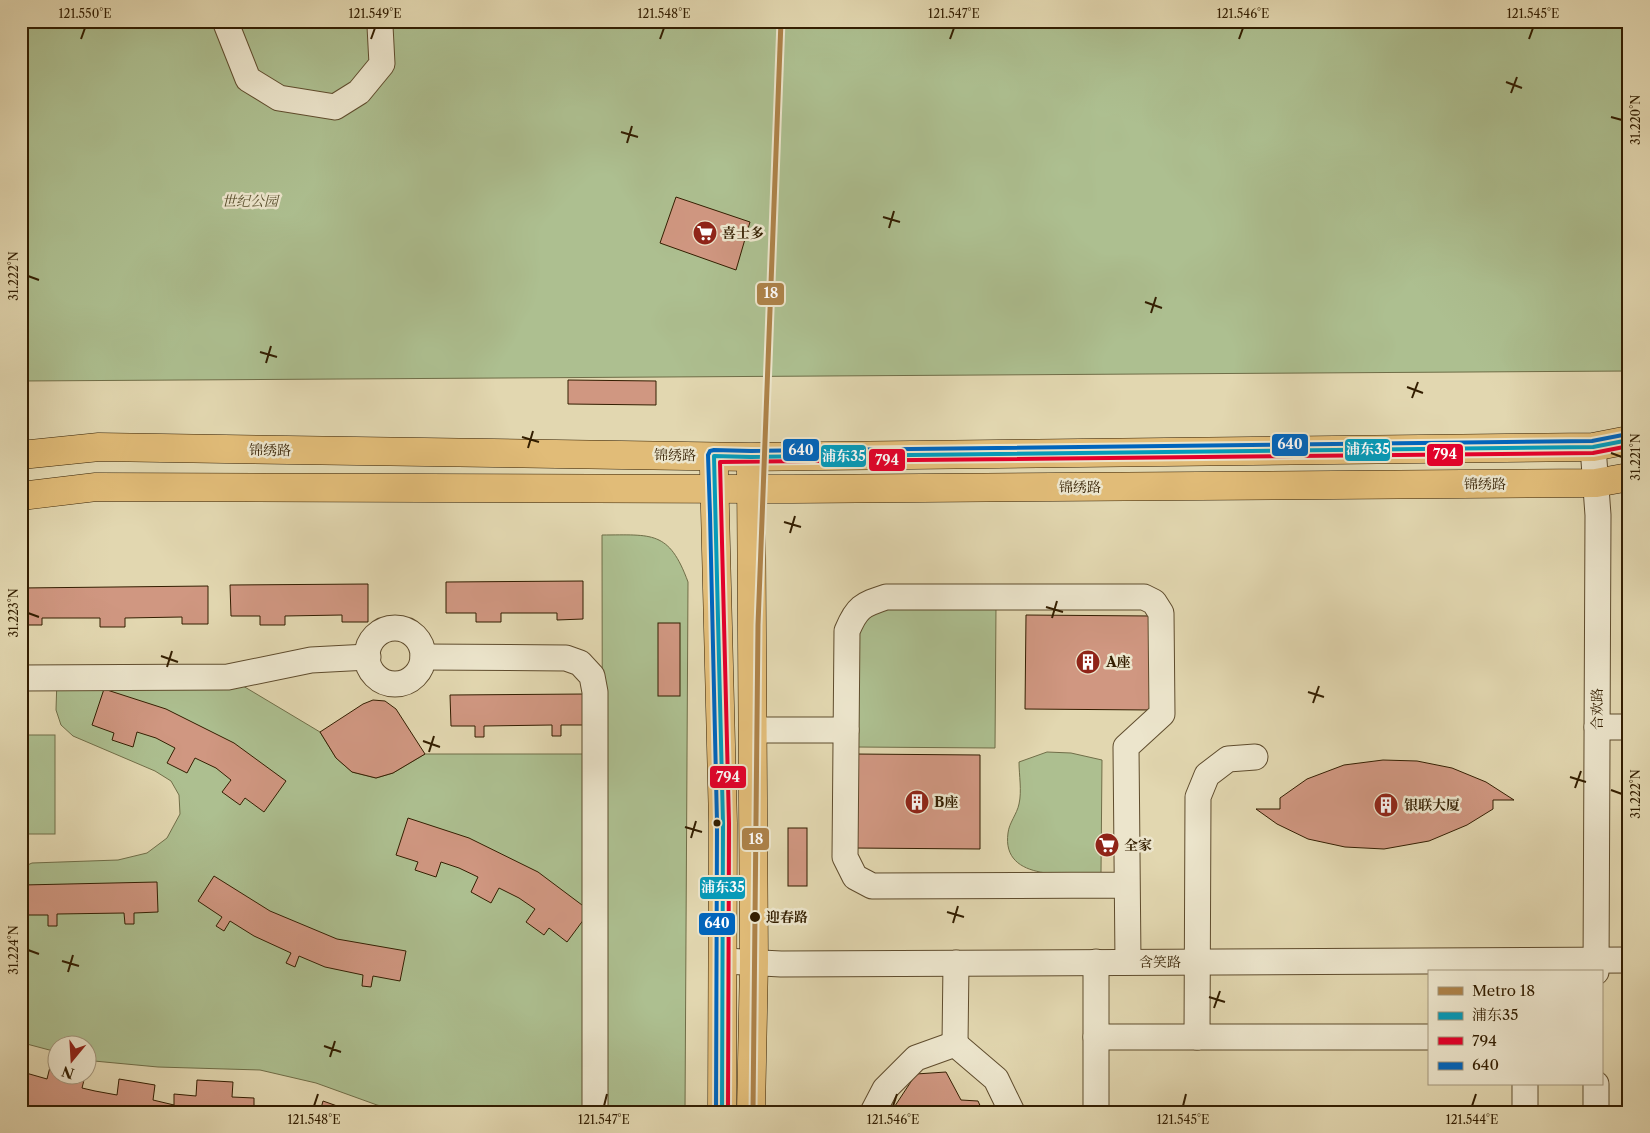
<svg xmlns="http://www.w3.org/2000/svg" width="1650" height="1133" font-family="'Libre Caslon Text','Noto Serif SC',serif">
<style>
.green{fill:#adbf90;stroke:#706e48}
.building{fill:#d09781;stroke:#331e01}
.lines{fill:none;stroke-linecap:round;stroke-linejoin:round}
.minor-casing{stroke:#5f4c2d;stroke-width:27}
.major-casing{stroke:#331e01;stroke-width:29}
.minor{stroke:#ece5cc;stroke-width:25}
.major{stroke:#e1bc78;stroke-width:28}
.bus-1-casing{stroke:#ece5cc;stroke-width:8}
.bus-2-casing{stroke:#ece5cc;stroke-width:8}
.bus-3-casing{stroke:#ece5cc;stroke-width:8}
.bus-1{stroke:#059bba;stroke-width:4}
.bus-2{stroke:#e4002b;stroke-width:4}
.bus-3{stroke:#0065bd;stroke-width:4}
.metro-1-casing{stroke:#ece5cc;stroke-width:9}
.metro-1{stroke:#ad8249;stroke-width:5}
.ticks{fill:none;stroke:#331e01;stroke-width:2}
.bus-dot{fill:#331e01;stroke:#ece5cc;stroke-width:2}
.labels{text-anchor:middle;stroke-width:5;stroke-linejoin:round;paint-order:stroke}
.park-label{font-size:14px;font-style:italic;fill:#584e2c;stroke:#ece5cc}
.poi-label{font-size:14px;font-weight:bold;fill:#331e01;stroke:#ece5cc;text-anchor:start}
.street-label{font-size:14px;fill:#331e01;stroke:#ece5cc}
.stop-label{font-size:14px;font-weight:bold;fill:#331e01;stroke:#ece5cc;text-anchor:start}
.line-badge{stroke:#ece5cc;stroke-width:2}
.badge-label{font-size:14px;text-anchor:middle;font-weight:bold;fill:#fff}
.neatline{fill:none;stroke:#331e01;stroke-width:2}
.ticks-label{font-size:12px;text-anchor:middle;fill:#331e01}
</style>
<rect width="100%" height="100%" fill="#e2d7b0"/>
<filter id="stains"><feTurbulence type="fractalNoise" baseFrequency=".004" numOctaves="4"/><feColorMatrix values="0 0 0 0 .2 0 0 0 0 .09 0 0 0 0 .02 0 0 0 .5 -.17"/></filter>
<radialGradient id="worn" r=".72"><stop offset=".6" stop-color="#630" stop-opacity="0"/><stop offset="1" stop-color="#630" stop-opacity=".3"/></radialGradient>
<g class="green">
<path d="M21 21H1629V371L21 381Z"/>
<path d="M602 535C652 535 669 530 688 582L685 1112H603Z"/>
<path d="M996 606 995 748 856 747 857 637C864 618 869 614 888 608Z"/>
<path d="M228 677 320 732 336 758 352 772 376 778 393 773 425 754H595V1112H404L377 1105 316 1083 260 1070 158 1067 94 1061 88 1059V1046H58L57 1052 23 1043 21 1036V868L32 863 118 860 147 853 167 838 180 814 179 795 171 781 155 771 73 736 61 725 56 710 57 678Z"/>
<rect x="21" y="735" width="34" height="99"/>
<path d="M1047 752 1071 753 1102 760 1101 873C1071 874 1001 883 1008 833 1009 823 1017 814 1019 804 1022 791 1019 775 1019 762Z"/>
</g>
<g class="building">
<path d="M676 197 750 222 736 270 660 243Z"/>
<path d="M568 380 656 381V405L568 404Z"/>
<path d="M583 581V619L557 620V613H501V622H476V613H446V582Z"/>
<path d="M368 584V622H342V615L285 616V625H260V616H231L230 585Z"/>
<path d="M208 586V624H182V617L125 618V627H100V618H42V625H21V588Z"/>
<path d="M1026 615 1151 616V710L1025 709Z"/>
<rect x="658" y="623" width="22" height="73"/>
<path d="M104 689 166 709 234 743 286 781 264 812 245 798 240 805 222 792 231 780 216 768 195 758 187 773 167 763 175 748 156 738 137 732 133 747 112 740 114 733 92 725Z"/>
<path d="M585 694V725H561V736H552V725L484 726V737H475V726H451L450 695Z"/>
<path d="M373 700 385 701 396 709 425 754 393 773 376 778 352 772 336 758 320 732 363 704Z"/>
<path d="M855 754 980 755V849L854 848Z"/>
<path d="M1383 760 1417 761 1452 768 1486 782 1514 800H1493V809L1467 825 1429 841 1384 849 1345 847 1308 839 1277 824 1256 809H1280V798L1307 779 1344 765Z"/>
<path d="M408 818 469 838 538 872 590 911 567 942 549 928 544 935 526 922 535 909 519 898 499 888 491 903 471 892 478 877 459 868 441 862 436 877 415 870 418 862 396 855Z"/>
<rect x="788" y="828" width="19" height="58"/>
<path d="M214 876 270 911 337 939 406 951 400 981 373 976 371 987 362 986 363 975 325 967 299 956 295 967 286 963 291 953 254 936 230 921 224 931 216 926 222 917 198 901Z"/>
<path d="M157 882 158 912 134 913V924H125L124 913 57 914V926H48V915H23V885Z"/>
<path d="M51 1063 58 1065V1076H85L82 1088 95 1091 117 1095 119 1079 155 1085 153 1100 174 1105V1094L196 1096 197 1080 233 1082 232 1097 254 1098V1112H43L44 1110 21 1104V1091L26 1073 47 1079Z"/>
<path d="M946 1072 961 1100 978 1101 983 1112H891L916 1074Z"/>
<path d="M323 1101 340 1107 354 1112H320Z"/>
</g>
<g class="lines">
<defs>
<g id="minor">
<path d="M225 21 248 79 279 98 335 107 359 92 382 64 380 26 378 21"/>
<path d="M1593 447 1598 515 1596 972"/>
<circle cx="395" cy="656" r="28"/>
<path d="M423 657 566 658 580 663 592 676 595 692V1112"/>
<path d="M21 678 228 677 311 660 368 657"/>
<path d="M1597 727H1629"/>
<path d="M753 730H846"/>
<path d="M1127 885 872 886 855 877 845 857 847 631C857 607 862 605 886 597H1144L1154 602 1161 613 1162 714 1126 747 1128 962"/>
<path d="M724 961 781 964 1629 960"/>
<path d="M1096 1037H1429"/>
<path d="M1197 1037 1198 797 1207 775 1228 759 1255 757"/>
<path d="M955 1044 996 1079 1012 1112"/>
<path d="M955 1044 956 963"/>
<path d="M1525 1084V1112"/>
<path d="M873 1112 885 1089 916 1058 955 1044"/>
<path d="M1096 1112V962"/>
<path d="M1596 1112V1084"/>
</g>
<g id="major">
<path d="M21 455 99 447 751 457 1593 447 1629 440"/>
<path d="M714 470 723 823 722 1112"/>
<path d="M21 496 96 487 793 489 1596 483 1629 477"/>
<path d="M751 1112 754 962 751 471"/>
</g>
</defs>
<use href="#minor" class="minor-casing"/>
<use href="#major" class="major-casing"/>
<use href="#minor" class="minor"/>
<use href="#major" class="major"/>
<defs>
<path id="bus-1" d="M722 1112 723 823 714 456 751 457 1593 447 1629 440"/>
<path id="bus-2" d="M728 1112 729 823 720 462 1593 453 1629 446"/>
<path id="bus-3" d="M716 1112 717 823 710 514 708 455 710 451 714 450 751 451 1592 441 1628 434"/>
</defs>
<use href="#bus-1" class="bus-1-casing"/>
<use href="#bus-2" class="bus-2-casing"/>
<use href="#bus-3" class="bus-3-casing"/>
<use href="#bus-1" class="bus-1"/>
<use href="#bus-2" class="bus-2"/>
<use href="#bus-3" class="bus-3"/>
<defs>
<path id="metro-1" d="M753 1112 758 625 781 21"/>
</defs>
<use href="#metro-1" class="metro-1-casing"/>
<use href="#metro-1" class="metro-1"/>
</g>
<path class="ticks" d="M81 39 85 28M371 39 375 28M660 39 664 28M950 39 954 28M1239 39 1243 28M1529 39 1533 28M1506 82 1522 88M1511 93 1517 77M1611 117 1622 120M621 132 638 137M627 143 632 126M883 217 900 222M889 228 894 211M28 276 39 280M1145 302 1162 308M1151 313 1156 297M260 352 277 357M266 363 271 346M1407 387 1423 393M1412 398 1418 382M522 437 539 442M528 448 533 431M1611 453 1622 457M784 522 801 527M790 533 795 516M1046 607 1063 612M28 613 39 617M1052 618 1057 601M161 656 178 662M167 667 172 651M1308 692 1324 697M1313 703 1319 686M423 741 440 747M429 752 434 736M1570 777 1586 782M1575 788 1581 771M1611 790 1622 794M685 827 702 832M691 838 696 821M947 912 964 917M953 923 958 906M28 950 39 954M62 961 79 966M68 972 73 955M1209 997 1225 1002M1214 1008 1220 991M324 1046 341 1052M330 1057 335 1041M314 1106 318 1094M604 1106 607 1094M893 1106 897 1094M1183 1106 1186 1094M1472 1106 1476 1094"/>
<defs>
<symbol id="supermarket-disc" viewBox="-11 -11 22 22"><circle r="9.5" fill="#8f2418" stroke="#ece5cc"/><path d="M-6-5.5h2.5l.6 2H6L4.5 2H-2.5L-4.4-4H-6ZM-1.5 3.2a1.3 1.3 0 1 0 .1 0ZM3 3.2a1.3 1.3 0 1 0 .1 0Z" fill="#fff"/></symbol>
<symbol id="building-disc" viewBox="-11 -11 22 22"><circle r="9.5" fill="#8f2418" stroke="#ece5cc"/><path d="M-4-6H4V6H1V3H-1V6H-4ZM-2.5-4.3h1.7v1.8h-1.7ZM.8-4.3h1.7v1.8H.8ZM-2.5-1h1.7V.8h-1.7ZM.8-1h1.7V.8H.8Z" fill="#fff"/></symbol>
</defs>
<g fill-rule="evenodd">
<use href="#supermarket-disc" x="691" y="219" width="28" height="28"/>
<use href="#building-disc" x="1074" y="648" width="28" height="28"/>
<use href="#building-disc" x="903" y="788" width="28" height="28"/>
<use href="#building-disc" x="1372" y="791" width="28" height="28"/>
<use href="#supermarket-disc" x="1093" y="831" width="28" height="28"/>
</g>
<g class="bus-dot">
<circle cx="717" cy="823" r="4.5"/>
<circle cx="755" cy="917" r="6"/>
</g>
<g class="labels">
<g class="park-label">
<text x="250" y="206">世纪公园</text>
</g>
<g class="poi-label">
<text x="722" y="238">喜士多</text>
<text x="1106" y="667">A座</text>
<text x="934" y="807">B座</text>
<text x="1404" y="810">银联大厦</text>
<text x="1124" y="850">全家</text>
</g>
<g class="street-label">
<text transform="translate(270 450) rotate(1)" y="5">锦绣路</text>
<text transform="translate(675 455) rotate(1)" y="5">锦绣路</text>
<text x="1485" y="489">锦绣路</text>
<text x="1080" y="492">锦绣路</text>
<text transform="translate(1597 709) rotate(-90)" y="5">合欢路</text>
<text x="1160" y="967">含笑路</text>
</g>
<g class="stop-label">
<text x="766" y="922">迎春路</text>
</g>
</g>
<g class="line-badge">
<rect x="756" y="282" width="29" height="24" rx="5" fill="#ad8249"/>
<rect x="1271" y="433" width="38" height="24" rx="5" fill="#0065bd"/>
<rect x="1344" y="438" width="47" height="24" rx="5" fill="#059bba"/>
<rect x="782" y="438" width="38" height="24" rx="5" fill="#0065bd"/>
<rect x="1426" y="443" width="38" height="24" rx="5" fill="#e4002b"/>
<rect x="820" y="444" width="47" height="24" rx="5" fill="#059bba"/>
<rect x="868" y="448" width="38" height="24" rx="5" fill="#e4002b"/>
<rect x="709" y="765" width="38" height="24" rx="5" fill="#e4002b"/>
<rect x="741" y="827" width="29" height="24" rx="5" fill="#ad8249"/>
<rect x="699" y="876" width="47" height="24" rx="5" fill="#059bba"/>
<rect x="698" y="912" width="38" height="24" rx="5" fill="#0065bd"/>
</g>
<g class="badge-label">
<text x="771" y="298">18</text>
<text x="1290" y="449">640</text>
<text x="1368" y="454">浦东35</text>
<text x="801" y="455">640</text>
<text x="1445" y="459">794</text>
<text x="844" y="461">浦东35</text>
<text x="887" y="465">794</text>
<text x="728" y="782">794</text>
<text x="756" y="844">18</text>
<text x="723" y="892">浦东35</text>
<text x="717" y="928">640</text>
</g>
<rect width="1650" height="1133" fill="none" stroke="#e2d7b0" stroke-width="55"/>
<rect x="1428" y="970" width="175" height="115" fill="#ece5cc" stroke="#a2957b"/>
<rect x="1438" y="987" width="25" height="8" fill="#ad8249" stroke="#a2957b"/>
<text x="1472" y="996" font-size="15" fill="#331e01">Metro 18</text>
<rect x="1438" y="1012" width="25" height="8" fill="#059bba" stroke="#a2957b"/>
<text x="1472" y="1020" font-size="15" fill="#331e01">浦东35</text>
<rect x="1438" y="1037" width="25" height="8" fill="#e4002b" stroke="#a2957b"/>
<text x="1472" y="1046" font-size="15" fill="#331e01">794</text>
<rect x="1438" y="1062" width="25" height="8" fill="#0065bd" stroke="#a2957b"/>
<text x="1472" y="1070" font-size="15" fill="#331e01">640</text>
<g transform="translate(72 1060) rotate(198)"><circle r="24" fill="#ece5cc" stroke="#a2957b"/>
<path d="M0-4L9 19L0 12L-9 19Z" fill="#8f2418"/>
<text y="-8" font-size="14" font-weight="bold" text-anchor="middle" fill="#331e01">N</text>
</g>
<rect x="28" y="28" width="1594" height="1078" class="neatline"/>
<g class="ticks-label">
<text x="85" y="18">121.550°E</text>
<text x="375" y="18">121.549°E</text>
<text x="664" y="18">121.548°E</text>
<text x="954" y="18">121.547°E</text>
<text x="1243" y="18">121.546°E</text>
<text x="1533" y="18">121.545°E</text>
<text transform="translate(1636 120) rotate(-90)" y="4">31.220°N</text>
<text transform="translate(14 276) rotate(-90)" y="4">31.222°N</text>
<text transform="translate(1636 457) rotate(-90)" y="4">31.221°N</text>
<text transform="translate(14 613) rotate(-90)" y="4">31.223°N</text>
<text transform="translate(1636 794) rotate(-90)" y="4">31.222°N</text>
<text transform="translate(14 950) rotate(-90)" y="4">31.224°N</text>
<text x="314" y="1124">121.548°E</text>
<text x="604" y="1124">121.547°E</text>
<text x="893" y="1124">121.546°E</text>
<text x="1183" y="1124">121.545°E</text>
<text x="1472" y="1124">121.544°E</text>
</g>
<rect width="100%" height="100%" filter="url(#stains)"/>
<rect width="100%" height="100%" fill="url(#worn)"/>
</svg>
